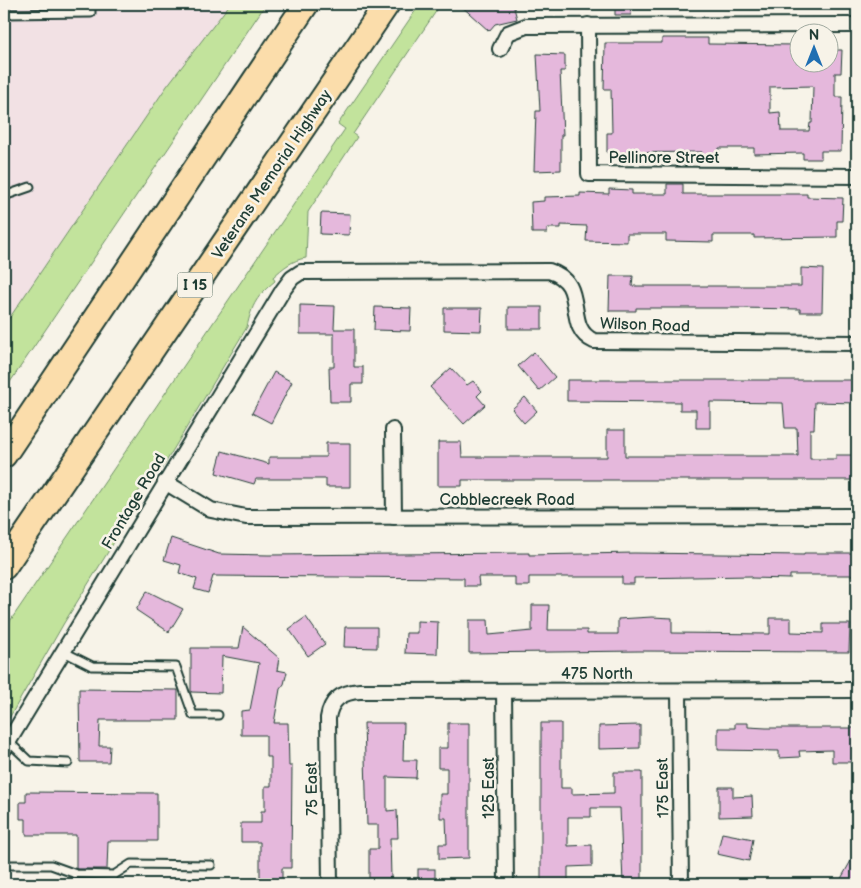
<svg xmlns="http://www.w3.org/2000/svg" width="861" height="888" font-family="'Balsamiq Sans',sans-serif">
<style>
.built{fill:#f2e1e4}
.green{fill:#c2e39c;stroke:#709068}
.building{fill:#e5b8dc;stroke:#1f3d34;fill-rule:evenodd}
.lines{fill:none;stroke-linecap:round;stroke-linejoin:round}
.service-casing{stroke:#1f3d34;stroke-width:11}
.minor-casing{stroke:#1f3d34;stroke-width:18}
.motorway-casing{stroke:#1f3d34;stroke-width:28}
.service{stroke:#f7f3e8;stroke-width:7}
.minor{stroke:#f7f3e8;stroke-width:14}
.motorway{stroke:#fbddab;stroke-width:24}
.labels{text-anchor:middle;stroke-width:5;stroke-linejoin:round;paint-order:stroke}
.shield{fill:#f7f3e8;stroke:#60746a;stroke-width:1}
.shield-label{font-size:15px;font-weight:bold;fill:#1f3d34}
.street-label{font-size:16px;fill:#1f3d34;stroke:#f7f3e8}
</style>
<rect width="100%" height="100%" fill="#f7f3e8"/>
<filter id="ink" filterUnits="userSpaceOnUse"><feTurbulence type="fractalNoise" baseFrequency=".02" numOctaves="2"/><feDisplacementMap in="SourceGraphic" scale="10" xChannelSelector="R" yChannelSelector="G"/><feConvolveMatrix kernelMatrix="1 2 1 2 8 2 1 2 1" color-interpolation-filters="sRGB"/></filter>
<g filter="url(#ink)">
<path class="built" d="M4 4H262L4 392Z"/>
<g class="green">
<path d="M230 4H266L4 391V326L167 86Z"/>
<path d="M420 4H441L353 134 357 137 308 212 306 258C292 260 283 268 273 277L275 281C257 296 252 304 247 327L161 470C144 483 120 508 121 531L64 623 4 727V630L345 129 338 124Z"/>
</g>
<g class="building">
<path d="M459 4H513L517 19 495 24 489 31Z"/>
<path d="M615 4H632L631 15H615Z"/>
<path d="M662 38H708V44L796 45V62H828V50H842L841 73H835V97H842L841 151H821V159H803V153L754 154V148H719L718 161H701L702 152 607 153V133H612L611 89H604L605 43H662ZM813 86 812 123H810L809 131H781L780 112 770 113V87Z"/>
<path d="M537 54 565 55V71H560L563 135H561V170L534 171 536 111H540Z"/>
<path d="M667 184H683V194H807V197L843 198 842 221H837V237L754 238V235H713V242L666 241V234H627V242L586 241 587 226 561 225V228H547V233H532L531 202 544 201V197L580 196V193L609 194V189L632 190V194H667Z"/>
<path d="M321 213 350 214 349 235 320 234Z"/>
<path d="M801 268 823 269 822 312H800V309L739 308H636V311H609L610 276H633L632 286H801Z"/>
<path d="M300 305 335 306 334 329H354V367H363V384H351V402H330L329 367H334V334H300Z"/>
<path d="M375 307 411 308 410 331 374 330Z"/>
<rect x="508" y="307" width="34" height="22"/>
<path d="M444 308H482L481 331 444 330Z"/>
<path d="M534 352 555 377 539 391 518 366Z"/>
<path d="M451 368 467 385 473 381 482 391 477 396 485 405 464 424 430 387Z"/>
<path d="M274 372 292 382 271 423 252 413Z"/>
<path d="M567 380H857V403L815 402 814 429H810V459H836V455H857V480H462V486H438V442H461L462 457H607V430H625V456H798L797 428H785L783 403 710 402V428H696V410H680V402L567 401Z"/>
<path d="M525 397 537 411 524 423 512 409Z"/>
<path d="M326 443H350V487H326V479H256L254 484 216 473 222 451 269 464V457H326Z"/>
<path d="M171 538 219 554 268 555 529 553V555L634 553 804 555V553H857V575H790V579L751 578V576L634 578V584H622V577H529V586H515V577H478L479 586H464V578L213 576 208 593 194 589 197 579 179 573 181 565 164 560Z"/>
<path d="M147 591 183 609 169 632 136 610Z"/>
<path d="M532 605H549L548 630H587V634H618V619L652 617 672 618V633L770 634V618H791V632L823 633V624H850L849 652 639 651 469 653V620H488L489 635 532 631Z"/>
<path d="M306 617 325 644 308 656 289 629Z"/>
<path d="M417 621 438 622 437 654 405 653 406 633H417Z"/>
<path d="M243 627 279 658 277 670 287 672 284 684 280 689 274 723H288L289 766H292L291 868H282V881H260V842H241V823H261V811H265V786H271V757H266V735H241V711L250 710 259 663 222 656 221 693 191 692V648H239Z"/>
<path d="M345 627H377V648L344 647Z"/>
<path d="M79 689 178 690V720H100L99 746H110L109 762H80Z"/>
<path d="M364 723H404L403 760H417L416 778 387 777V811L397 810 398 838H390L391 878H369V849H378V825H367Z"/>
<path d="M448 723H469V858L439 859V844H447L446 818H440V794H447V768H438V748H448Z"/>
<path d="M541 723H561V788H572V794L614 793V772H642V884H623L620 808H591V817H568V846L592 845V866L568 867V884H541Z"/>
<path d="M735 723H748V727L766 728H857V746H854L853 762H832V750L799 751 800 757 779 758V751L718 750V728H735Z"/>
<path d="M640 725V748L599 749V726Z"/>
<path d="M719 787H733V797L752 796 753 816 719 817Z"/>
<path d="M26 792 157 793V841H108L107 869H76V835H26V819H20V802H26Z"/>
<path d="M722 833 753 839 749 861 717 854Z"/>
<path d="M857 850V884H838Z"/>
<rect x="418" y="869" width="17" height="15"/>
</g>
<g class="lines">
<defs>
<g id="service">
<path d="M4 14 91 13V4"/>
<path d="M4 196 30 187"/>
<path d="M62 651 92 666 176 667 193 715H218"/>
<path d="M9 742 29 761 68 763"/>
<path d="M4 865H51L76 874 114 875 131 864 211 865"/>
</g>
<g id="minor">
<path d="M588 25 589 174 857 176"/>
<path d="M500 49 508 33 526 26 857 25"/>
<path d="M393 430 394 517"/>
<path d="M165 482 211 510 246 517 857 516"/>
<path d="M504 691 506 884"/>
<path d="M679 691 681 884"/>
<path d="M4 749 283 290 292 278 301 272 549 271C590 283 562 327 594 341L857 343"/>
<path d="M330 884 328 718C331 699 342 692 360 691L857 690"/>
</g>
<g id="motorway">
<path d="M4 455 306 4"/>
<path d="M4 567 387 4"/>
</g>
</defs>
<use href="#service" class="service-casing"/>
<use href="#minor" class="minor-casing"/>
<use href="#motorway" class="motorway-casing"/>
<use href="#service" class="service"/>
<use href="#minor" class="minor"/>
<use href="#motorway" class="motorway"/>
</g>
</g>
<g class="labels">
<rect class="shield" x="177.5" y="272.5" width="35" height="25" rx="4"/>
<g class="shield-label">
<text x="195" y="290">I 15</text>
</g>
<g class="street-label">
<text x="664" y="163">Pellinore Street</text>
<text transform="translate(271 174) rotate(-56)" y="6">Veterans Memorial Highway</text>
<text transform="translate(645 324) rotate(2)" y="6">Wilson Road</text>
<text x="507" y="505">Cobblecreek Road</text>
<text transform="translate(133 501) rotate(-59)" y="6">Frontage Road</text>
<text x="597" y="679">475 North</text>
<text transform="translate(488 788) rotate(-90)" y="6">125 East</text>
<text transform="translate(662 788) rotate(-91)" y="6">175 East</text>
<text transform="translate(311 789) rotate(-91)" y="6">75 East</text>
</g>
</g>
<rect width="861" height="888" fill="none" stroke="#f7f3e8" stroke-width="20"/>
<rect x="10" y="10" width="841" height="868" fill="none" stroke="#1f3d34" stroke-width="2" filter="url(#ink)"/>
<g transform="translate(814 48)"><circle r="24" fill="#f7f3e8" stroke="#a1aaa0"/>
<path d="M0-4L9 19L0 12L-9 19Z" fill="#1f6fb2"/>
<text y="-8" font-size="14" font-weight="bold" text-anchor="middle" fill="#1f3d34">N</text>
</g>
</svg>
